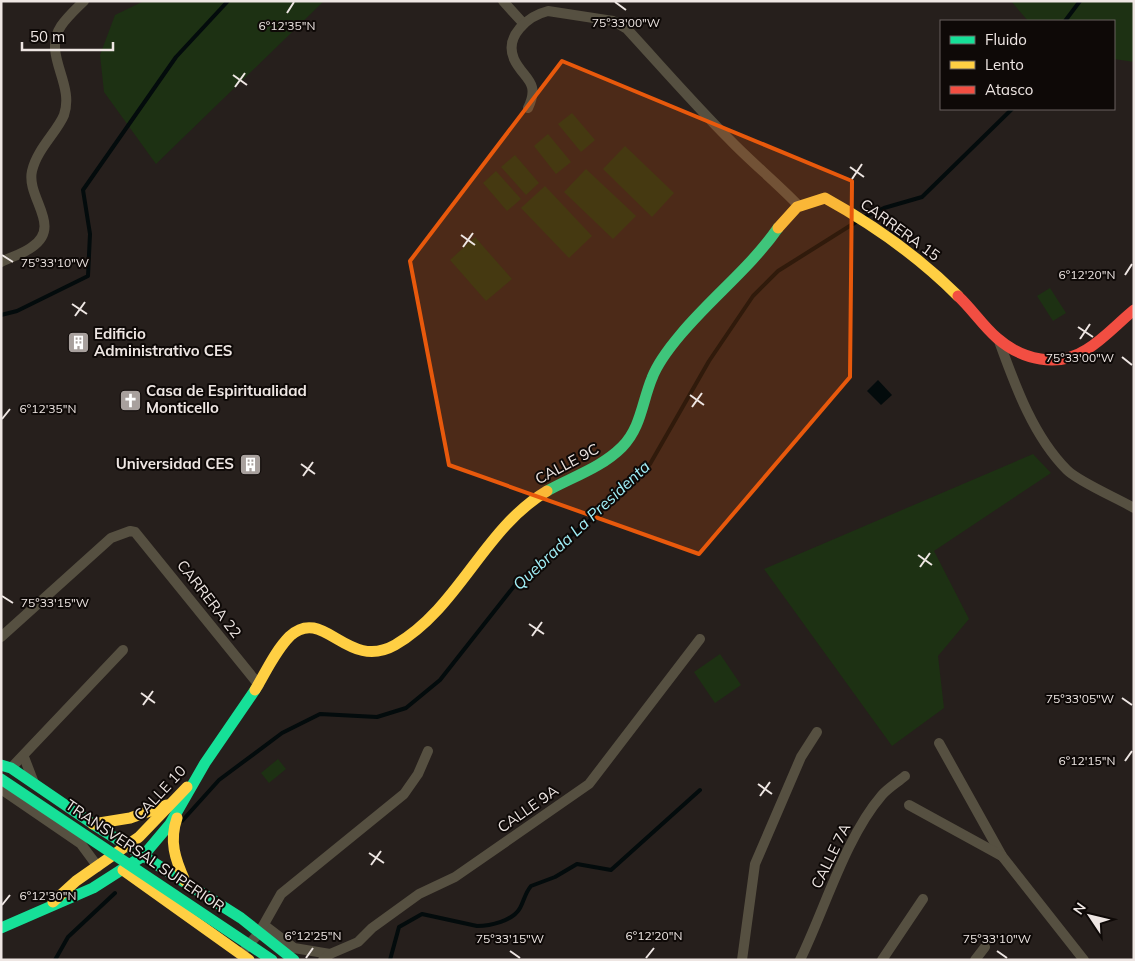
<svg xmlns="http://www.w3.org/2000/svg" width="1135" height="961" font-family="Mulish,sans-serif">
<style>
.green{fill:#1d3113}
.water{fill:#030b0c}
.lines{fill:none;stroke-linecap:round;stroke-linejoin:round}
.stream{stroke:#030b0c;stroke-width:4}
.street{stroke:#565041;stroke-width:10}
.fast{stroke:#16e098;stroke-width:11}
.slow{stroke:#ffcf43;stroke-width:11}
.jam{stroke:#f24e42;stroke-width:11}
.fast-bridge{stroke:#16e098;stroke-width:11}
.marked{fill:#e8590c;fill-opacity:0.2;stroke:#e8590c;stroke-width:4;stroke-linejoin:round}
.ticks{fill:none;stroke:#eee6e3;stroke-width:2}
.labels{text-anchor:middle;stroke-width:4;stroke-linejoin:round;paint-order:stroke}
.street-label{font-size:15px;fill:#eee6e3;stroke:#0e0907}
.poi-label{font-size:15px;font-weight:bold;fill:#eee6e3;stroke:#0e0907;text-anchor:start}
.water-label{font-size:16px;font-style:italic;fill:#a1f0f8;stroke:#0e0907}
.ticks-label{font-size:12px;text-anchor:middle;fill:#eee6e3;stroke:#0e0907;stroke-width:4;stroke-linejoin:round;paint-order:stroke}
</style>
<rect width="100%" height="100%" fill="#261f1c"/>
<g class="green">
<path d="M144 1H324L156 164 104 92 100 55 115 15Z"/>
<path d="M1011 1H1134V62L1114 59V21H1028Z"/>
<path d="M572 113 595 140 581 152 558 124Z"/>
<path d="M548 134 571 162 556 174 534 146Z"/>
<path d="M625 146 674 193 652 217 603 169Z"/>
<path d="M515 155 539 183 526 195 501 167Z"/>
<path d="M586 169 636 216 613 239 564 192Z"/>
<path d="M496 171 521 199 507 211 483 183Z"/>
<path d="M545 186 592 236 569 258 521 208Z"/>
<path d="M475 237 512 279 486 301 450 260Z"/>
<path d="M1050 288 1066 313 1053 321 1037 296Z"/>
<path d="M1033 454 1051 473 934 551 969 619 938 656 944 708 892 746 764 569Z"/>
<path d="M720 654 741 685 715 703 694 672Z"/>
<path d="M278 759 286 769 269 783 261 773Z"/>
</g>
<path class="water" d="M878 380 892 395 881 405 867 391Z"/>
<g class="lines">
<g class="stream">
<path d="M1065 21 1080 1"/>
<path d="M864 217 884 208 922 197 1012 109"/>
<path d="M1 315 17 311 88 276 90 234 83 190 176 57 228 1"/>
<path d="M182 821 219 780 282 733 320 714 377 717 406 708 440 680 515 585 559 545 599 513 650 464 709 361 753 296 778 271 856 222"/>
<path d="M55 960 68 937 115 893"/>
<path d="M390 960 399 927 422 914 477 926C490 926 513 921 520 908 524 901 525 893 531 886L555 877 577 864 611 870 700 790"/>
</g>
<g class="street">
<path d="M503 1 523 23"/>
<path d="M528 108C541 81 523 79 514 59 504 36 528 16 548 11L613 21 627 29C661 66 694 104 729 139 751 162 776 182 799 206"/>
<path d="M1 262C11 257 23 254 32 247 63 226 26 198 32 171 37 149 57 132 64 115 75 83 42 55 61 26 67 17 76 9 84 1"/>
<path d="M999 341C1015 385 1033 436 1067 470 1079 482 1117 498 1134 508"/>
<path d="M1 637 111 538 130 531 135 532 259 685"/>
<path d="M939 743 1002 856 1084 960"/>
<path d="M24 757 34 783"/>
<path d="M11 768 123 650"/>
<path d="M1 789 81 844 98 867"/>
<path d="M909 805 1002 856"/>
<path d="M264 925 294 948 330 954"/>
<path d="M245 949 259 933 281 894 404 794 418 774 428 751"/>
<path d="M323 960 330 954 358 942 372 928 419 894 455 877 589 784 700 639"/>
<path d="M742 960 755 864 801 757 817 732"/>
<path d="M800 960C825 909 845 838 882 795 888 788 898 782 905 776"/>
<path d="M882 960 923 899"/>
<path d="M975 960 985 947"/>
</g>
<g class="fast">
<path d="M547 491C572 477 601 468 622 447 641 428 642 402 652 378 658 362 670 347 681 334 712 297 751 267 778 228"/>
<path d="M1 765 11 768 93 824 241 918 294 960"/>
<path d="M1 928 93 888 143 856 170 824 205 763 255 690"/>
</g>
<g class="slow">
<path d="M778 228 797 207 825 198C874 225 919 257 958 296"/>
<path d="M255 690C266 672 275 651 290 636 324 605 347 672 395 645 460 607 483 529 547 491"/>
<path d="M177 818C169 841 175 859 185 881"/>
<path d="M93 824 130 818 167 805"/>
<path d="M123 870 249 960"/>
<path d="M53 902 76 881 139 837 187 787"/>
</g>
<path class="jam" d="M958 296C972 309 983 326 997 338 1022 360 1058 368 1086 350 1104 339 1118 323 1134 310"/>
<path class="fast-bridge" d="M1 779 272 960"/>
</g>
<path class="marked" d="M562 61 852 181 850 377 699 554 449 465 410 261Z"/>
<path class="ticks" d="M615 2 626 10M287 13 294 2M233 75 247 85M235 87 245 73M850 167 864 177M852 179 862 164M461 235 475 245M463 247 473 233M2 255 13 262M1125 275 1132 264M72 304 87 314M75 316 85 302M1078 327 1093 337M1080 339 1090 324M1122 357 1132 365M690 395 704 405M692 407 702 393M2 419 10 409M301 464 315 474M303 476 313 462M918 555 932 565M920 567 930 553M2 596 13 603M529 624 544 634M532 636 542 622M141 693 155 703M1122 698 1132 705M143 705 153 691M1125 761 1132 751M758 784 772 794M760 796 770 782M369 853 384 863M371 865 381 851M2 905 10 895M510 951 520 958M997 951 1007 958M306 958 313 948M646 958 654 948"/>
<defs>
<symbol id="building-square" viewBox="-11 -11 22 22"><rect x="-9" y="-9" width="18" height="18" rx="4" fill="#a8a09d" stroke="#0e0907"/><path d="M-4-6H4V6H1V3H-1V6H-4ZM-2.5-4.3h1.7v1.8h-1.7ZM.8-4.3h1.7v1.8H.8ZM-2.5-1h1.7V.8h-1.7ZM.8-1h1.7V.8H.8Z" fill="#fff"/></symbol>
<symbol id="church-square" viewBox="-11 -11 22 22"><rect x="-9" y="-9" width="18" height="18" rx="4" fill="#a8a09d" stroke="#0e0907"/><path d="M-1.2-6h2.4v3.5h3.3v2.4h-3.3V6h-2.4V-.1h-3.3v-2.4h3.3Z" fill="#fff"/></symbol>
</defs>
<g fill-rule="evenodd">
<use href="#building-square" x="66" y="330" width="25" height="25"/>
<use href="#church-square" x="118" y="388" width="25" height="25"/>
<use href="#building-square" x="238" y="452" width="25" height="25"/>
</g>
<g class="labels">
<g class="street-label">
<text transform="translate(900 230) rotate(36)" y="5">CARRERA 15</text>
<text transform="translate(567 464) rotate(-28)" y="5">CALLE 9C</text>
<text transform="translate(209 599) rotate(52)" y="5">CARRERA 22</text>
<text transform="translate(160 793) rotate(-47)" y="5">CALLE 10</text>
<text transform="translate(528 809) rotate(-35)" y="5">CALLE 9A</text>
<text transform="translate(145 856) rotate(34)" y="5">TRANSVERSAL SUPERIOR</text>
<text transform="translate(831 856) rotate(-64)" y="5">CALLE 7A</text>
</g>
<g class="poi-label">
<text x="94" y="339">Edificio<tspan x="94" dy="17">Administrativo CES</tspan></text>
<text x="146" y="396">Casa de Espiritualidad<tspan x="146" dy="17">Monticello</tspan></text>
<text x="234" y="469" text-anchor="end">Universidad CES</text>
</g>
<g class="water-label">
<text transform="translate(581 525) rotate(-43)" y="6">Quebrada La Presidenta</text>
</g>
</g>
<g class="ticks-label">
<text x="626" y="27">75°33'00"W</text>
<text x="287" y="30">6°12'35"N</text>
<text x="55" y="267">75°33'10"W</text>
<text x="1087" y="279">6°12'20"N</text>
<text x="1080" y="362">75°33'00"W</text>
<text x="48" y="413">6°12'35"N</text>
<text x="55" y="607">75°33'15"W</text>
<text x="1080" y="703">75°33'05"W</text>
<text x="1087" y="765">6°12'15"N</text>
<text x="48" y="900">6°12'30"N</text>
<text x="313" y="940">6°12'25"N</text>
<text x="654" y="940">6°12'20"N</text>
<text x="510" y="943">75°33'15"W</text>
<text x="997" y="943">75°33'10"W</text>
</g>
<rect width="1135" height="961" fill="none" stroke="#eee6e3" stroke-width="5"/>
<rect x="940" y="20" width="175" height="90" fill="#0e0907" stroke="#68615f"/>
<rect x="950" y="36" width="25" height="8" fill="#16e098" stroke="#68615f"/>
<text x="985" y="45" font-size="15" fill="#eee6e3">Fluido</text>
<rect x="950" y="61" width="25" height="8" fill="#ffcf43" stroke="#68615f"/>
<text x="985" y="70" font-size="15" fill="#eee6e3">Lento</text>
<rect x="950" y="86" width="25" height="8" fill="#f24e42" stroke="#68615f"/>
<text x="985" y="95" font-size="15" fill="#eee6e3">Atasco</text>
<g transform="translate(1090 916) rotate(305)" stroke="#0e0907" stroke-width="4" paint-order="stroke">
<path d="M0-4L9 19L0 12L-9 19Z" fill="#eee6e3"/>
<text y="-8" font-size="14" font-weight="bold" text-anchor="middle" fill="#eee6e3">N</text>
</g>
<path d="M22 42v8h91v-8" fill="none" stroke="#eee6e3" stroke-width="2.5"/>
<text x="30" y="42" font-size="15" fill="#eee6e3" stroke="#0e0907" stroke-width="4" paint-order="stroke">50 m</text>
</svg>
